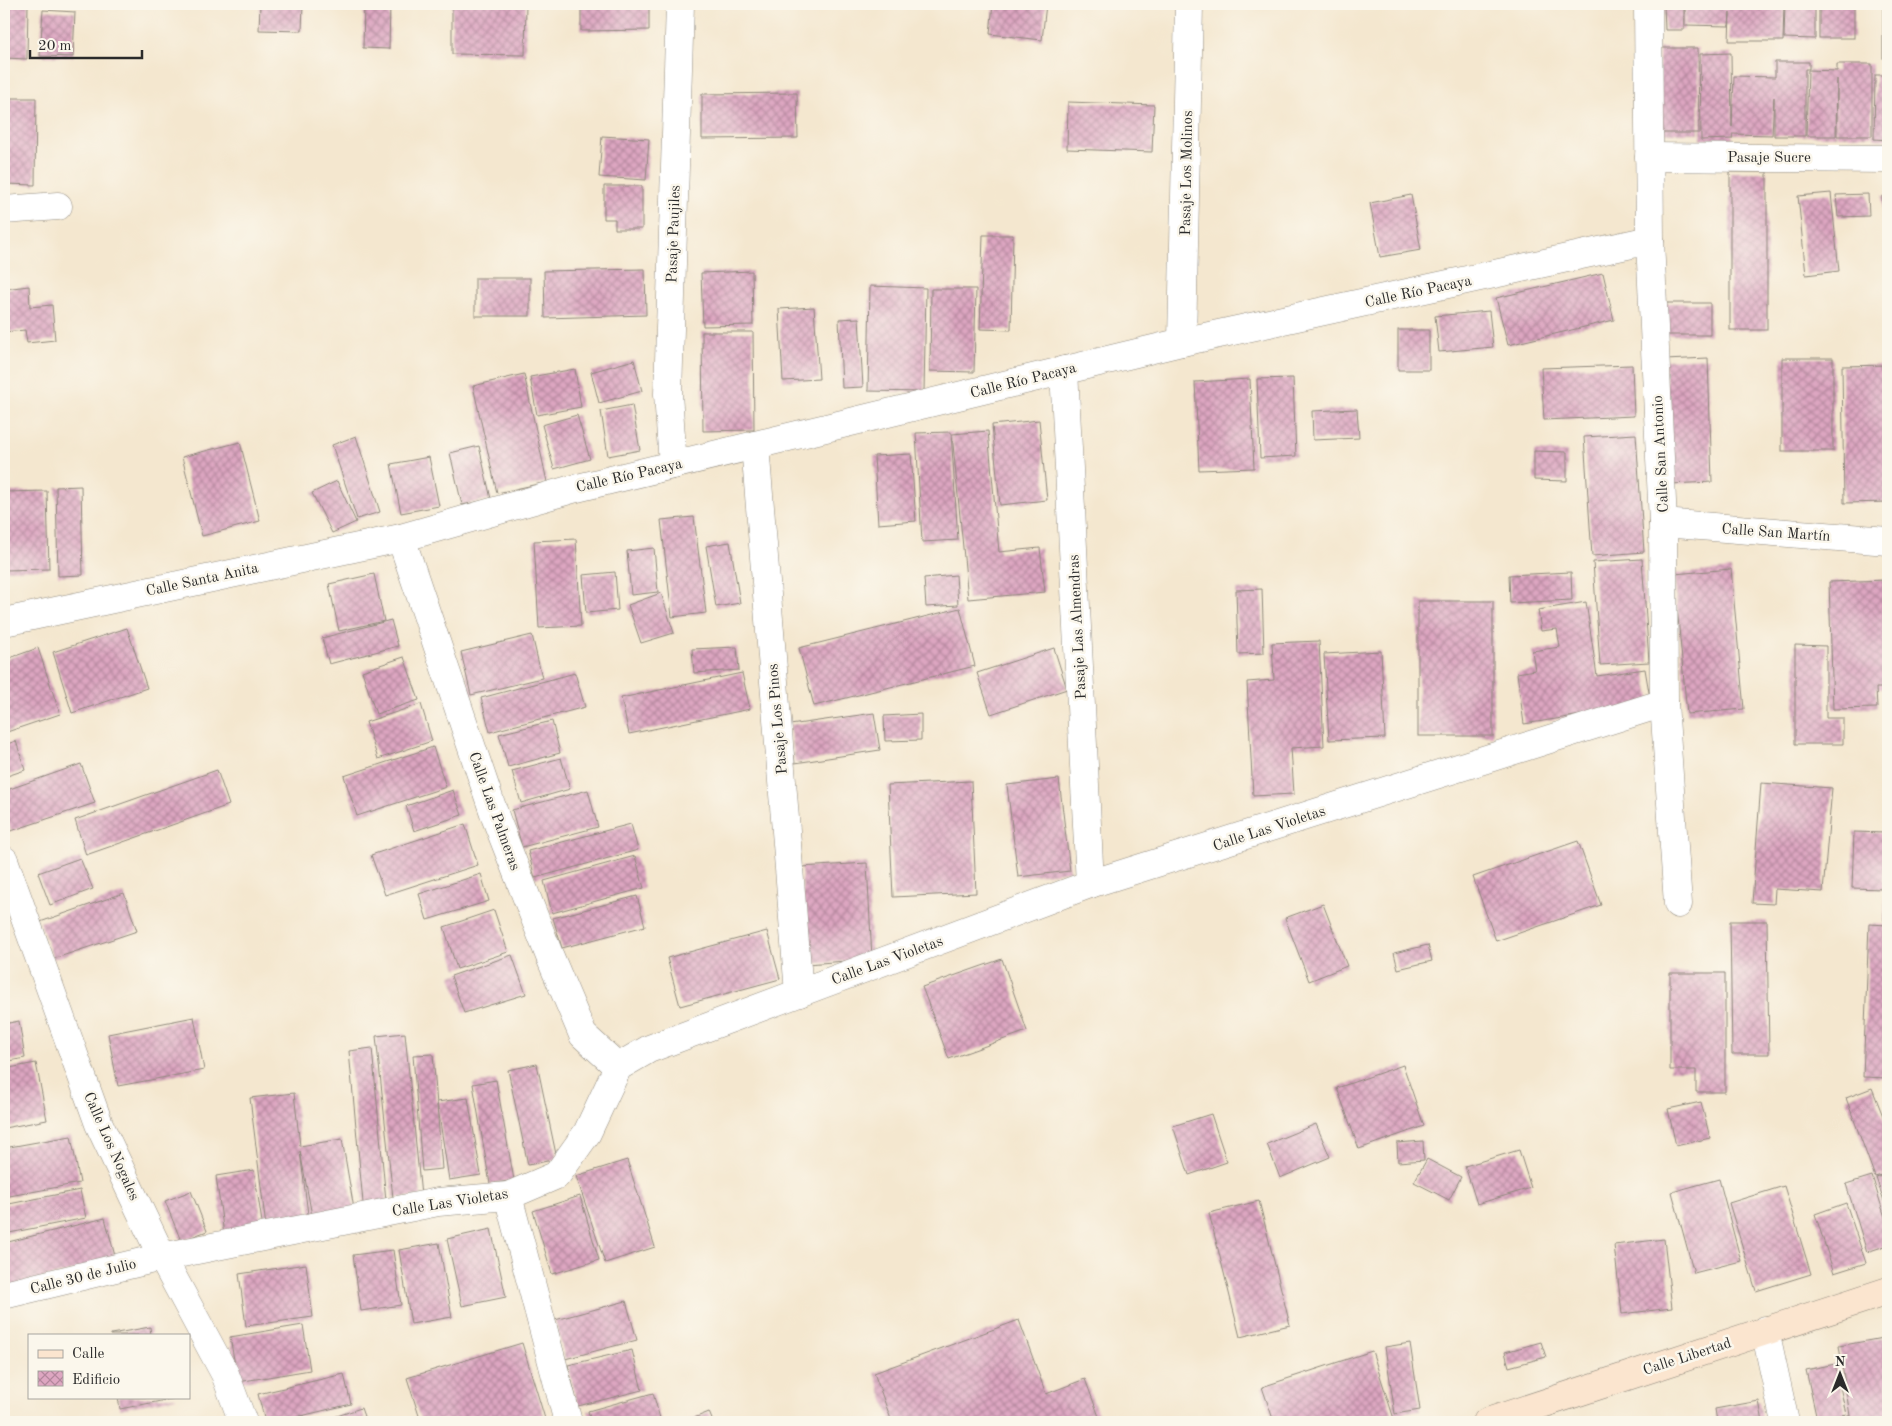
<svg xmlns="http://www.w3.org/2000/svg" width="1892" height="1426" font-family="'Old Standard TT',serif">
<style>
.building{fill:url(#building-cross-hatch)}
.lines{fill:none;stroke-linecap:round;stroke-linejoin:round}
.street-casing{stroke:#90897d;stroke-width:29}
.secondary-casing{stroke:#90897d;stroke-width:29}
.street{stroke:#fff;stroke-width:28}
.secondary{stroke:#fbe5cf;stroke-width:28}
.labels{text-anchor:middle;stroke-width:5;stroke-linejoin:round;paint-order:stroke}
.street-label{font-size:15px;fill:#2b2b2b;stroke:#fbf7ec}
</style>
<defs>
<pattern id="building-cross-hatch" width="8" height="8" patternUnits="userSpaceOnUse" patternTransform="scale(1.25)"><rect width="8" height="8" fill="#dda6c1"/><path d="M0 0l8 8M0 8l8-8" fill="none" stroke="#b3879d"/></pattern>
</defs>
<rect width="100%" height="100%" fill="#fbf7ec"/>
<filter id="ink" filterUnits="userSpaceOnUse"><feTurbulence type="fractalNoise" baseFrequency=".02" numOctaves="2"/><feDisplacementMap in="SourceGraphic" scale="10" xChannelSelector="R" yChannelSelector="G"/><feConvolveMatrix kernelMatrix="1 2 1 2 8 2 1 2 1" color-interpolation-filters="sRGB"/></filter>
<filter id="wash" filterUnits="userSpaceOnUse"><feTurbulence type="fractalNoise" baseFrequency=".0096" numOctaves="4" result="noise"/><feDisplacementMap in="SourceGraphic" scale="20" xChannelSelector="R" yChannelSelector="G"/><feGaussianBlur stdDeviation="1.12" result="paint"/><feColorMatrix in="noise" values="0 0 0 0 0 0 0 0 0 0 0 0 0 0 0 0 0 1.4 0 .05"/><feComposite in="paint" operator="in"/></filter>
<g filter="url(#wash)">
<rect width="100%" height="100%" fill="#f4e7cf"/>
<g id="blocks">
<g class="building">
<path d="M4 4H28L27 59 4 58Z"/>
<path d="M260 4H303L302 31 259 30Z"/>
<path d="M364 4H390L389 49 363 48Z"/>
<path d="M452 4H526L525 55 452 54Z"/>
<path d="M581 4H649V30L581 31Z"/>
<path d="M993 4H1046L1042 40 990 34Z"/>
<path d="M1664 4H1684V30H1665Z"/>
<path d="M1685 4H1784L1783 41H1729L1730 13 1729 26 1685 25Z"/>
<path d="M1785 4H1815V39L1784 38Z"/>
<rect x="1819" y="4" width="35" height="34"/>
<rect x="1883" y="4" width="5" height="54"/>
<path d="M43 10 75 12 73 57 40 56Z"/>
<path d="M1659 48H1698L1699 133H1659Z"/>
<path d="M1731 53 1732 127 1734 76 1775 77V62H1809V69H1805V136H1774V97L1772 135 1732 134 1733 139 1701 140 1700 54Z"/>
<path d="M1837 64H1872V136H1837V79L1836 136H1806L1808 70 1837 71Z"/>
<path d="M1875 75H1888V140L1874 139Z"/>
<path d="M797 93 798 138 702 139V94Z"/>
<path d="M6 98H36L35 185 5 184Z"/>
<path d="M1068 102 1154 105 1152 152 1067 149Z"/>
<path d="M602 136 649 139 646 180 599 177Z"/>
<rect x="1730" y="172" width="37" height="158"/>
<path d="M604 186H642V229H615V219H604Z"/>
<path d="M1831 193 1839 271 1806 275 1798 196Z"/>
<path d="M1868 194 1869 216 1838 217 1836 195Z"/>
<path d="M1411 195 1421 250 1380 257 1370 203Z"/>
<path d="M1882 196H1888V263H1886Z"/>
<path d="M983 235H1013L1011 330 980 329Z"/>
<path d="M645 269 646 315 545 318 544 271Z"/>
<path d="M752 271 753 325 703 326 701 273Z"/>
<path d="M1603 273 1614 320 1508 345 1496 298Z"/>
<rect x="475" y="278" width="55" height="38"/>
<path d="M29 286 30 307 52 305 55 340 27 343 25 330 4 332V289Z"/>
<path d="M870 286 926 288 924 392 868 391Z"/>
<path d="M931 289H976L974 372 930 371Z"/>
<rect x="1664" y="303" width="46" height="32"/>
<path d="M814 307 819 379 783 381 779 309Z"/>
<path d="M1489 311 1493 347 1439 352 1435 316Z"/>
<path d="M859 318 863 387 842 388 839 319Z"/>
<rect x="1398" y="330" width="31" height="40"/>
<path d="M702 332H753L754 430 703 431Z"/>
<path d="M1708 358 1712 482 1670 484 1665 360Z"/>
<rect x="1782" y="358" width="51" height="93"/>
<path d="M634 360 642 391 599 403 591 372Z"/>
<path d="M1632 365 1634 416 1544 420 1541 368Z"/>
<path d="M1888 365V502L1844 503 1842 366Z"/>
<path d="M575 369 581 407 537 415 530 377Z"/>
<path d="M524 374 547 482 497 493 473 386Z"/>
<path d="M1293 378 1296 456 1260 458 1257 379Z"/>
<path d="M1250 379 1254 468 1199 470 1195 382Z"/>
<path d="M632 405 640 450 608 456 601 411Z"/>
<path d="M1357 409 1359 438 1313 440 1312 411Z"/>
<path d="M577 415 590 459 554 469 542 425Z"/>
<path d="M1039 420 1047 500 1000 505 992 425Z"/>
<path d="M988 431 999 552 1040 548 1045 592 968 599 952 434Z"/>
<path d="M951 432 958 540 922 542 916 433Z"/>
<path d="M1636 434 1644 552 1592 556 1584 437Z"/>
<path d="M356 436 380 512 357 519 332 445Z"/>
<path d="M240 442 260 521 202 536 182 457Z"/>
<path d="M479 446 491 499 462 505 450 453Z"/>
<path d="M1534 451 1567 452V481L1534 480Z"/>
<path d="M911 454 916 521 878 524 874 456Z"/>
<path d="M429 457 439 506 401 513 391 464Z"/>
<path d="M337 481 356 522 332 533 312 493Z"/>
<path d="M81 486 83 575 58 576 56 487Z"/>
<path d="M47 491 49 569 4 570V492Z"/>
<path d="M694 517 706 613 672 617 661 520Z"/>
<path d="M576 539 581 626 539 628 534 541Z"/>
<path d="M730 542 740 603 716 607 706 546Z"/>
<path d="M654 548 658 592 631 595 627 551Z"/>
<path d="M1642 559 1649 662 1600 665 1593 562Z"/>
<path d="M1731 569 1744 709 1687 714 1674 574Z"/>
<path d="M615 572 618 610 586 613 583 575Z"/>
<path d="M1571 572 1572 600 1510 603 1509 575Z"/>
<path d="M374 574 384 621 339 631 329 584Z"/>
<path d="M956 575 958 605 926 607 924 578Z"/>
<path d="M1887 580 1888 688H1876L1877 708 1833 709 1829 582Z"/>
<path d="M1262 589 1264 653 1238 654 1236 590Z"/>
<path d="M661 593 674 633 641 643 628 605Z"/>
<rect x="1418" y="601" width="75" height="135"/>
<path d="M1586 602 1597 676 1645 669 1651 704 1524 724 1517 673 1535 670 1532 651 1560 647 1557 629 1541 631 1538 610Z"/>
<path d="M960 608 975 666 814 706 799 648Z"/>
<path d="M391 620 398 646 329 664 322 638Z"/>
<path d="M127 628 147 688 72 713 53 652Z"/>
<path d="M532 635 542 678 471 695 461 652Z"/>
<path d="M1319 641 1324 746 1291 748 1294 794 1253 796 1247 682 1274 680 1272 643Z"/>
<path d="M1795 645 1826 646V718H1843V744H1795Z"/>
<path d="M737 647 739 670 694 673 692 649Z"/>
<path d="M38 648 60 714 4 733V660Z"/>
<path d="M1054 648 1067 689 991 714 977 673Z"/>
<path d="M1381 651 1385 738 1329 740 1324 654Z"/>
<path d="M404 657 419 700 376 714 362 671Z"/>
<path d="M575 673 585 707 490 732 481 698Z"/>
<path d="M742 673 750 709 629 734 621 698Z"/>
<path d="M421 704 432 741 378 759 366 722Z"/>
<path d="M874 713 880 750 795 763 790 725Z"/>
<path d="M921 714V740L885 741 884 716Z"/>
<path d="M552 721 560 753 508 767 499 734Z"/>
<path d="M16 741 25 770 4 777V745Z"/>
<path d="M433 747 446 787 357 816 344 776Z"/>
<path d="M561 758 570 789 521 803 512 771Z"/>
<path d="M81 764 95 803 11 831 4 811V791Z"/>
<path d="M217 770 229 805 86 855 75 820Z"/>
<path d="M1059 779 1070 871 1018 877 1007 785Z"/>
<path d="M971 781 976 893 893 897 888 785Z"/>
<path d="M1761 783 1832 788 1823 892 1775 889 1774 904 1752 903Z"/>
<path d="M453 790 462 815 414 831 406 806Z"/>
<path d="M588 790 598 827 522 847 512 810Z"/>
<path d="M465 824 478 865 385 895 371 855Z"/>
<path d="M631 824 638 850 535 878 528 851Z"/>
<path d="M1854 832 1885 833 1883 889 1852 888Z"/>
<path d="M1578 841 1601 905 1496 941 1473 877Z"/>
<path d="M635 856 644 888 552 913 544 881Z"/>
<path d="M1887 857H1888V921H1884Z"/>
<path d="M80 858 93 889 50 905 38 873Z"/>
<path d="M867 863 872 959 807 964 801 867Z"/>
<path d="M481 874 489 901 427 920 419 894Z"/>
<path d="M124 893 137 931 53 959 40 922Z"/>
<path d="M637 896 645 926 562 948 553 918Z"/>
<path d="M1323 904 1347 966 1309 981 1285 918Z"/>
<path d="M494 910 508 952 457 969 444 927Z"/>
<path d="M1730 921H1767L1769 1054H1732Z"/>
<path d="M1869 924 1888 925V1078L1863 1077Z"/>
<path d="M767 931 780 979 680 1006 667 958Z"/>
<path d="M1428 945 1432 961 1398 969 1394 953Z"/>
<path d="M512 955 526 994 464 1013 451 976Z"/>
<path d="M1002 959 1027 1031 949 1059 922 987Z"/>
<path d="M1670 973H1725V1092H1696V1070H1670Z"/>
<path d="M194 1017 204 1070 118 1086 108 1034Z"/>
<path d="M19 1021 25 1058 4 1062V1024Z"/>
<path d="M405 1033 421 1196 393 1198 376 1036Z"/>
<path d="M372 1048 386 1201 363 1203 349 1051Z"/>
<path d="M433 1054 442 1169 422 1171 413 1055Z"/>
<path d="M36 1063 47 1120 4 1128V1069Z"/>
<path d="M537 1064 557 1159 528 1165 508 1070Z"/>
<path d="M1403 1065 1424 1126 1359 1149 1337 1088Z"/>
<path d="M496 1080 514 1180 490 1184 473 1084Z"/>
<path d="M1872 1088 1888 1129V1173L1875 1177 1846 1098Z"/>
<path d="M294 1093 300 1146 342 1139 354 1209 312 1216 300 1151 309 1222 266 1227 250 1098Z"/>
<path d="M468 1098 481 1175 449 1180 437 1102Z"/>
<path d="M1701 1102 1710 1138 1676 1146 1668 1109Z"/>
<path d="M1211 1114 1227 1162 1189 1175 1173 1126Z"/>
<path d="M1316 1124 1330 1157 1280 1178 1267 1144Z"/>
<path d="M71 1136 80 1183 4 1197V1148Z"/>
<path d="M1423 1141 1424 1160 1398 1162 1397 1143Z"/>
<path d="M1519 1150 1531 1188 1477 1204 1465 1166Z"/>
<path d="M1427 1159 1461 1177 1449 1200 1414 1182Z"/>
<path d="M627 1160 655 1247 605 1263 576 1176Z"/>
<path d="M254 1170 263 1229 224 1235 216 1176Z"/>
<path d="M1888 1174V1212L1876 1178Z"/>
<path d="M1872 1176 1888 1227V1245L1867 1252 1846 1184Z"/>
<path d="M1719 1179 1741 1261 1694 1273 1672 1192Z"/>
<path d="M1784 1186 1811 1274 1756 1291 1729 1203Z"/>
<path d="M80 1190 86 1218 4 1234V1205Z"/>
<path d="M191 1191 207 1231 181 1241 165 1201Z"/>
<path d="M580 1196 599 1260 552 1274 533 1211Z"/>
<path d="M1259 1201 1290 1325 1240 1337 1209 1213Z"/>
<path d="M1846 1203 1866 1263 1834 1273 1815 1214Z"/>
<path d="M105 1218 116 1260 4 1288V1243Z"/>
<path d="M491 1229 506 1297 462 1306 447 1239Z"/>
<path d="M1664 1239 1672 1308 1622 1314 1614 1245Z"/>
<path d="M439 1243 452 1317 411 1324 399 1250Z"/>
<path d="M393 1250 401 1305 361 1311 353 1255Z"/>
<path d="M306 1264 313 1317 246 1326 239 1274Z"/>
<path d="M626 1301 637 1340 565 1359 555 1320Z"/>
<path d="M1019 1320 1046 1394 1085 1379 1101 1422H892L874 1373Z"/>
<path d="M303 1325 310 1370 238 1382 230 1337Z"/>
<path d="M150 1327 151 1335H111V1334Z"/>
<path d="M1888 1337V1418L1851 1422 1839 1346Z"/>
<path d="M1541 1342 1546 1357 1509 1367 1505 1352Z"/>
<path d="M522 1343 546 1422H447L446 1420 421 1422 407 1378Z"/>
<path d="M1410 1343 1420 1410 1395 1414 1385 1347Z"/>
<path d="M632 1350 642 1390 578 1406 568 1365Z"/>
<path d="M1372 1351 1395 1422H1274L1262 1387Z"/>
<path d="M1835 1364 1846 1414 1817 1420 1806 1370Z"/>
<path d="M344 1374 351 1404 276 1422H265L258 1394Z"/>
<path d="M653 1393 661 1422H591L588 1411Z"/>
<path d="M118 1397H176V1398L120 1409Z"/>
<path d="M1759 1401 1763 1422H1717L1715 1409Z"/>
<path d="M361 1408 366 1422H319Z"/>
<path d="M709 1412 713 1422H684Z"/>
<path d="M1849 1415 1850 1422H1822V1421Z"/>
</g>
</g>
</g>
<g filter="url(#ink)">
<use href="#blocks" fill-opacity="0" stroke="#90897d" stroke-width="1"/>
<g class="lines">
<defs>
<g id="street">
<path d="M1648 4 1650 240 1663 523 1664 703 1678 904"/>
<path d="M1649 157 1888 159"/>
<path d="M4 210 58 206"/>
<path d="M1182 342 1189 4"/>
<path d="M1064 370 1090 884"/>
<path d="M755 445 799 993"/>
<path d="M673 465 668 394 680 4"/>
<path d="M1663 523 1888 541"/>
<path d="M401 538 496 819 550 957 583 1035 618 1067"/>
<path d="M4 622 401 538 569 490 1182 342 1650 240"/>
<path d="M4 860 99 1124 162 1257 225 1374 243 1422"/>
<path d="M508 1196 568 1422"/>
<path d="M4 1295 162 1257 438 1202 508 1196 557 1175 587 1133 618 1067 649 1049 1090 884 1664 703"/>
<path d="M1765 1330 1785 1422"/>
</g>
<path id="secondary" d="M1487 1422 1888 1291"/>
</defs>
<use href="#street" class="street-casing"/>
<use href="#secondary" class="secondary-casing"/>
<use href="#street" class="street"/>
<use href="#secondary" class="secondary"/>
</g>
</g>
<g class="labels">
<g class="street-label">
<text x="1769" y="162">Pasaje Sucre</text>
<text transform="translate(1186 173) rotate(-89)" y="5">Pasaje Los Molinos</text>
<text transform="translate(673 234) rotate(-88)" y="5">Pasaje Paujiles</text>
<text transform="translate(1418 291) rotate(-12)" y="5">Calle Río Pacaya</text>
<text transform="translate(1023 380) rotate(-14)" y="5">Calle Río Pacaya</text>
<text transform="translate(1660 454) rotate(-93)" y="5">Calle San Antonio</text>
<text transform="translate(629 475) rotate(-13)" y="5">Calle Río Pacaya</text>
<text transform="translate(1776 532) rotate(4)" y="5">Calle San Martín</text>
<text transform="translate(202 579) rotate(-12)" y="5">Calle Santa Anita</text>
<text transform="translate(1077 627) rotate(-93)" y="5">Pasaje Las Almendras</text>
<text transform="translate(777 719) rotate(-95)" y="5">Pasaje Los Pinos</text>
<text transform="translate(495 811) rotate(70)" y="5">Calle Las Palmeras</text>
<text transform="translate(1269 828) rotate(-18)" y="5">Calle Las Violetas</text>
<text transform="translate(887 960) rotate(-20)" y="5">Calle Las Violetas</text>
<text transform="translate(112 1146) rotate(66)" y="5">Calle Los Nogales</text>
<text transform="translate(450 1202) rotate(-9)" y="5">Calle Las Violetas</text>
<text transform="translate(83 1276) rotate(-14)" y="5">Calle 30 de Julio</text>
<text transform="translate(1687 1356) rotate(-18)" y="5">Calle Libertad</text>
</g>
</g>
<rect width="1892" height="1426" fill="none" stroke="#fbf7ec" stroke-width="20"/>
<rect x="28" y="1334" width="162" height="65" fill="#fbf7ec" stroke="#a8a59f"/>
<rect x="38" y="1350" width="25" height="8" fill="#fbe5cf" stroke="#a8a59f"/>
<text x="72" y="1358" font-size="15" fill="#2b2b2b">Calle</text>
<rect x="38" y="1371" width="25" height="15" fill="url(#building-cross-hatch)" stroke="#a8a59f"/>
<text x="72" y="1384" font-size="15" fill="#2b2b2b">Edificio</text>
<g transform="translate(1840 1374)" stroke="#fbf7ec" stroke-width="4" paint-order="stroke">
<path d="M0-4L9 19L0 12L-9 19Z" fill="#2b2b2b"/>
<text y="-8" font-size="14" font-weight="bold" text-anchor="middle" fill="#2b2b2b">N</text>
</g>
<path d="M30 50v8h112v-8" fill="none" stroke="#2b2b2b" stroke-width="2.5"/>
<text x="38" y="50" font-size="15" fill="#2b2b2b" stroke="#fbf7ec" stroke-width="4" paint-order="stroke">20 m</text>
</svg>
